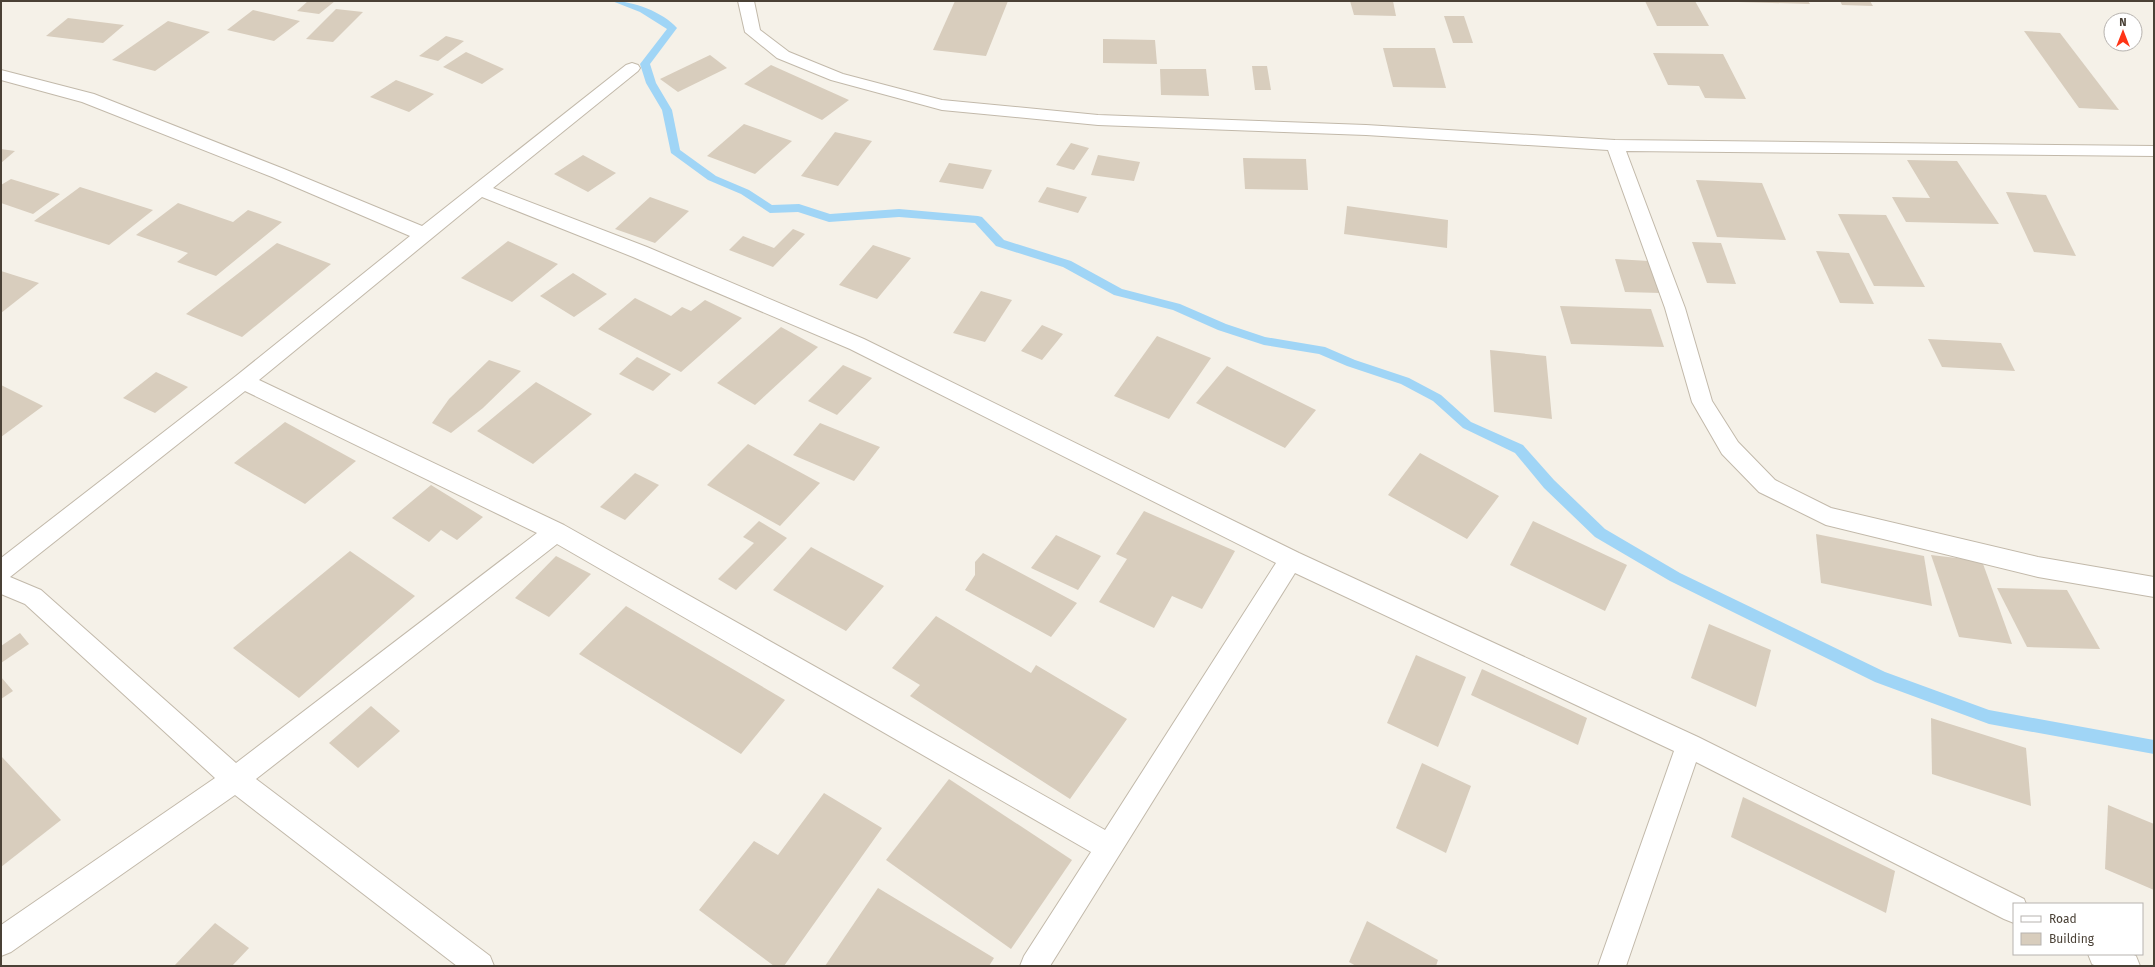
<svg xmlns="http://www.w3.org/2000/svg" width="2155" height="967" font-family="'Fira Sans',sans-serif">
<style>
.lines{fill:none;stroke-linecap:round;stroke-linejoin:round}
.stream{fill:#a0d5f6;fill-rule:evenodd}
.building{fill:#d8cdbd}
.minor-casing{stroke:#c2b9aa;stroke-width:2}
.minor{fill:#fff;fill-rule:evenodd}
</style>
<rect width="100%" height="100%" fill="#f5f1e8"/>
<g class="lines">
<path class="stream" d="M612 1C633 1 663 12 677 28L650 64 656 83 672 110 680 150 716 176 749 190 772 205 799 204 830 214 899 209 978 216 982 217 1004 240 1071 261 1122 289 1180 304 1226 324 1265 337 1325 347 1355 360 1409 378 1441 395 1471 422 1523 445 1554 480 1605 529 1680 573 1885 672 1989 710 2154 740V754L1989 724 1875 682 1670 581 1595 537 1544 488 1515 453 1463 428 1433 401 1401 384 1347 366 1319 354 1264 345 1218 330 1173 310 1114 295 1063 267 996 246 975 223 899 217 829 222 798 212 770 213 741 194 708 180 671 153 662 110 646 83 640 64 667 29 640 12Z"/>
</g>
<g class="building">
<path d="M308 1H335L319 14 297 11Z"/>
<path d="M955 1H1008L986 56 933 50Z"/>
<path d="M1350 1H1393L1396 16 1354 15Z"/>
<path d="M1645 1H1695L1709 26H1657Z"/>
<path d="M1738 1H1808L1810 4 1738 2Z"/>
<path d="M1840 1H1870L1873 6 1842 5Z"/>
<path d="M336 9 363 12 333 42 306 39Z"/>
<path d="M253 10 300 21 274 41 227 30Z"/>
<path d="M1444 16H1464L1473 43H1453Z"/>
<path d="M68 18 124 25 103 43 46 36Z"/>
<path d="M168 21 210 32 155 71 112 60Z"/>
<path d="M2024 31 2060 33 2119 110 2079 108Z"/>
<path d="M446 36 464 41 438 61 419 56Z"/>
<path d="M1103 39 1155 40 1157 64 1103 63Z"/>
<path d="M1383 48H1435L1446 88 1393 87Z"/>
<path d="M466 52 504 69 482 84 443 67Z"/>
<path d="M1653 53 1723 54 1746 99 1705 98 1699 86 1668 85Z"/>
<path d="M710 55 727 68 678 92 660 79Z"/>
<path d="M771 65 849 100 822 120 744 84Z"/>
<path d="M1252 66H1267L1271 90H1255Z"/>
<path d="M1160 69H1206L1209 96 1161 95Z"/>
<path d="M396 80 434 94 409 112 370 97Z"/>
<path d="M744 124 792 141 755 174 707 156Z"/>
<path d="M835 132 872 141 838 186 801 176Z"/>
<path d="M1071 143 1089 148 1074 170 1056 165Z"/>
<path d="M1 149 15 151 1 163Z"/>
<path d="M583 155 616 173 588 192 554 174Z"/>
<path d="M1098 155 1140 162 1134 181 1091 175Z"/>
<path d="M1243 158 1306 159 1308 190 1245 189Z"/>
<path d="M1907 160 1957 161 1999 224 1906 222 1892 197 1930 198Z"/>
<path d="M949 163 992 170 983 189 939 182Z"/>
<path d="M11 179 60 194 33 214 1 203V185Z"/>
<path d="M1696 180 1762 183 1786 240 1717 237Z"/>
<path d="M80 187 153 210 109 245 34 221Z"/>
<path d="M1047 187 1087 197 1078 213 1038 202Z"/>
<path d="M2006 192 2046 195 2076 256 2034 252Z"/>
<path d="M650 197 689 211 655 243 615 229Z"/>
<path d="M178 203 233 222 248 210 282 222 216 276 177 262 188 253 136 235Z"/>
<path d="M1347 206 1448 220 1447 248 1344 234Z"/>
<path d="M1838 214 1886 215 1925 287 1874 286Z"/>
<path d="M793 229 805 234 773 267 729 250 743 236 774 248Z"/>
<path d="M508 241 558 264 512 302 461 278Z"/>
<path d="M1692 242 1721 243 1736 284 1707 283Z"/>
<path d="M277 243 331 264 242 337 186 314Z"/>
<path d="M873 245 911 258 877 299 839 285Z"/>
<path d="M1816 251 1849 253 1874 304 1840 303Z"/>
<path d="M1615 259 1649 261 1660 293 1625 292Z"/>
<path d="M1 271 39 283 1 313Z"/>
<path d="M573 273 607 294 574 317 540 296Z"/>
<path d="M981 291 1012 300 985 342 953 333Z"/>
<path d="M635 298 671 316 682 307 691 311 705 300 742 318 681 372 598 329Z"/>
<path d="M1560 306 1651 309 1664 347 1571 344Z"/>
<path d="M1042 325 1063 334 1042 360 1021 351Z"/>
<path d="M781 327 818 347 755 405 717 383Z"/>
<path d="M1157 336 1211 358 1169 419 1114 396Z"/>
<path d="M1928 339 2001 343 2015 371 1942 367Z"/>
<path d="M1490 350 1546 356 1552 419 1494 412Z"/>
<path d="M637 357 671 374 653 391 619 374Z"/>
<path d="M489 360 521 371 483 408 451 433 432 423 449 399Z"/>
<path d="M843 365 872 378 837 415 808 401Z"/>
<path d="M1227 366 1316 410 1285 448 1196 403Z"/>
<path d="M156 372 188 387 155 413 123 398Z"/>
<path d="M536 382 592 414 533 464 477 431Z"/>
<path d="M1 385 43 406 1 437Z"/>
<path d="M285 422 356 461 305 504 234 463Z"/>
<path d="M820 423 880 447 854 481 793 455Z"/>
<path d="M748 444 820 483 780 526 707 485Z"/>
<path d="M1420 453 1499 496 1467 539 1388 495Z"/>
<path d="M635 473 659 485 625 520 600 507Z"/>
<path d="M431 485 483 517 457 540 441 530 429 542 392 518Z"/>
<path d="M1144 511 1235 551 1202 609 1172 596 1154 628 1099 602 1127 559 1116 554Z"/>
<path d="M759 521 787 538 736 590 718 579 754 543 743 537Z"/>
<path d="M1533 521 1627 565 1605 611 1510 565Z"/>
<path d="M1816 534 1924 556 1932 606 1821 583Z"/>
<path d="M1056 535 1101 556 1078 590 1031 568Z"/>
<path d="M811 547 884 586 846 631 773 590Z"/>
<path d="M350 551 415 596 299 698 233 648Z"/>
<path d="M983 553 1077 603 1051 637 965 590 975 575V562Z"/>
<path d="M1931 555 1982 561 2012 644 1959 637Z"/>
<path d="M556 556 591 574 549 617 515 598Z"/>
<path d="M1997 588 2067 590 2100 649 2027 647Z"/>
<path d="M626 606 785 700 741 754 579 654Z"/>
<path d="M936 616 1031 673 1036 665 1127 719 1070 799 910 696 920 685 892 668Z"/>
<path d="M1709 624 1771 650 1756 707 1691 678Z"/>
<path d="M20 633 29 644 1 663V646Z"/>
<path d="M1416 655 1466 677 1438 747 1387 723Z"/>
<path d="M1482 669 1587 718 1578 745 1471 695Z"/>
<path d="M1 677 13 691 1 699Z"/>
<path d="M371 706 400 731 358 768 329 743Z"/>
<path d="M1931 718 2026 748 2031 806 1932 774Z"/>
<path d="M1 756 61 820 1 867Z"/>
<path d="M1422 763 1471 786 1446 853 1396 828Z"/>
<path d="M949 779 1072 860 1011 949 886 860Z"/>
<path d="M824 793 882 828 784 966H774L699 910 754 841 778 855Z"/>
<path d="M1743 797 1895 871 1886 913 1731 837Z"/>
<path d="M2108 805 2154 824V890L2105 869Z"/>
<path d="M878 888 994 958 989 966H825Z"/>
<path d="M1367 921 1438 960 1436 966H1356L1349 962Z"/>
<path d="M215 923 249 948 232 966H174Z"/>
</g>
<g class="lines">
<defs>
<g id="minor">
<path d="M738 1H754L760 30 789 52 843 74 942 100 1098 115 1366 125 1615 140 2154 146V156L1626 151 1685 308 1712 401 1738 442 1775 480 1831 508 2038 557 2154 577V597L2038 577 1826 525 1759 492 1722 454 1692 402 1665 308 1608 150 1366 135 1098 125 942 110 831 80 777 58 745 32Z"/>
<path d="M632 63 638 65 640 68 638 71 493 188 647 247 864 339 1299 553 1698 737 2024 899 2026 904H2014V923L2004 919 1696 762 1626 966H1598L1674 751 1295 573 1050 966H1020L1024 956 1091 852 557 544 256 779 490 956 494 966H457L235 795 11 952 1 956V925L215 778 25 604 1 594V558L236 376 410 236 272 177 82 102 1 80V70L94 94 284 169 422 226 626 65ZM482 197 633 257 850 349 1276 563 1105 830 564 525 259 380ZM245 391 537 533 236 763 41 590 10 577Z"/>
<path d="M2088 954H2132L2136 956 2140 966H2096L2092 964Z"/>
</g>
</defs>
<use href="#minor" class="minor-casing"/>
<use href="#minor" class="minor"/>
</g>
<rect width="2155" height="967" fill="none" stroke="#4a4136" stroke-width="4"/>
<rect x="2013" y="903" width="130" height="52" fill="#ffffff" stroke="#b7b3af"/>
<rect x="2021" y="916" width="20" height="6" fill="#ffffff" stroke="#b7b3af"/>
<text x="2049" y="923" font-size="12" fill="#4a4136">Road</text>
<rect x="2021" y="933" width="20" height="12" fill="#d8cdbd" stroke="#b7b3af"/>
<text x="2049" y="943" font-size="12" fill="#4a4136">Building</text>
<g transform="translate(2123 32)"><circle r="19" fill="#ffffff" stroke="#b7b3af"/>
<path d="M0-3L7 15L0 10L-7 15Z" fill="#ff3416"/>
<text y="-6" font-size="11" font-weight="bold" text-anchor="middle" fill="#4a4136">N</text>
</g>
</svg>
